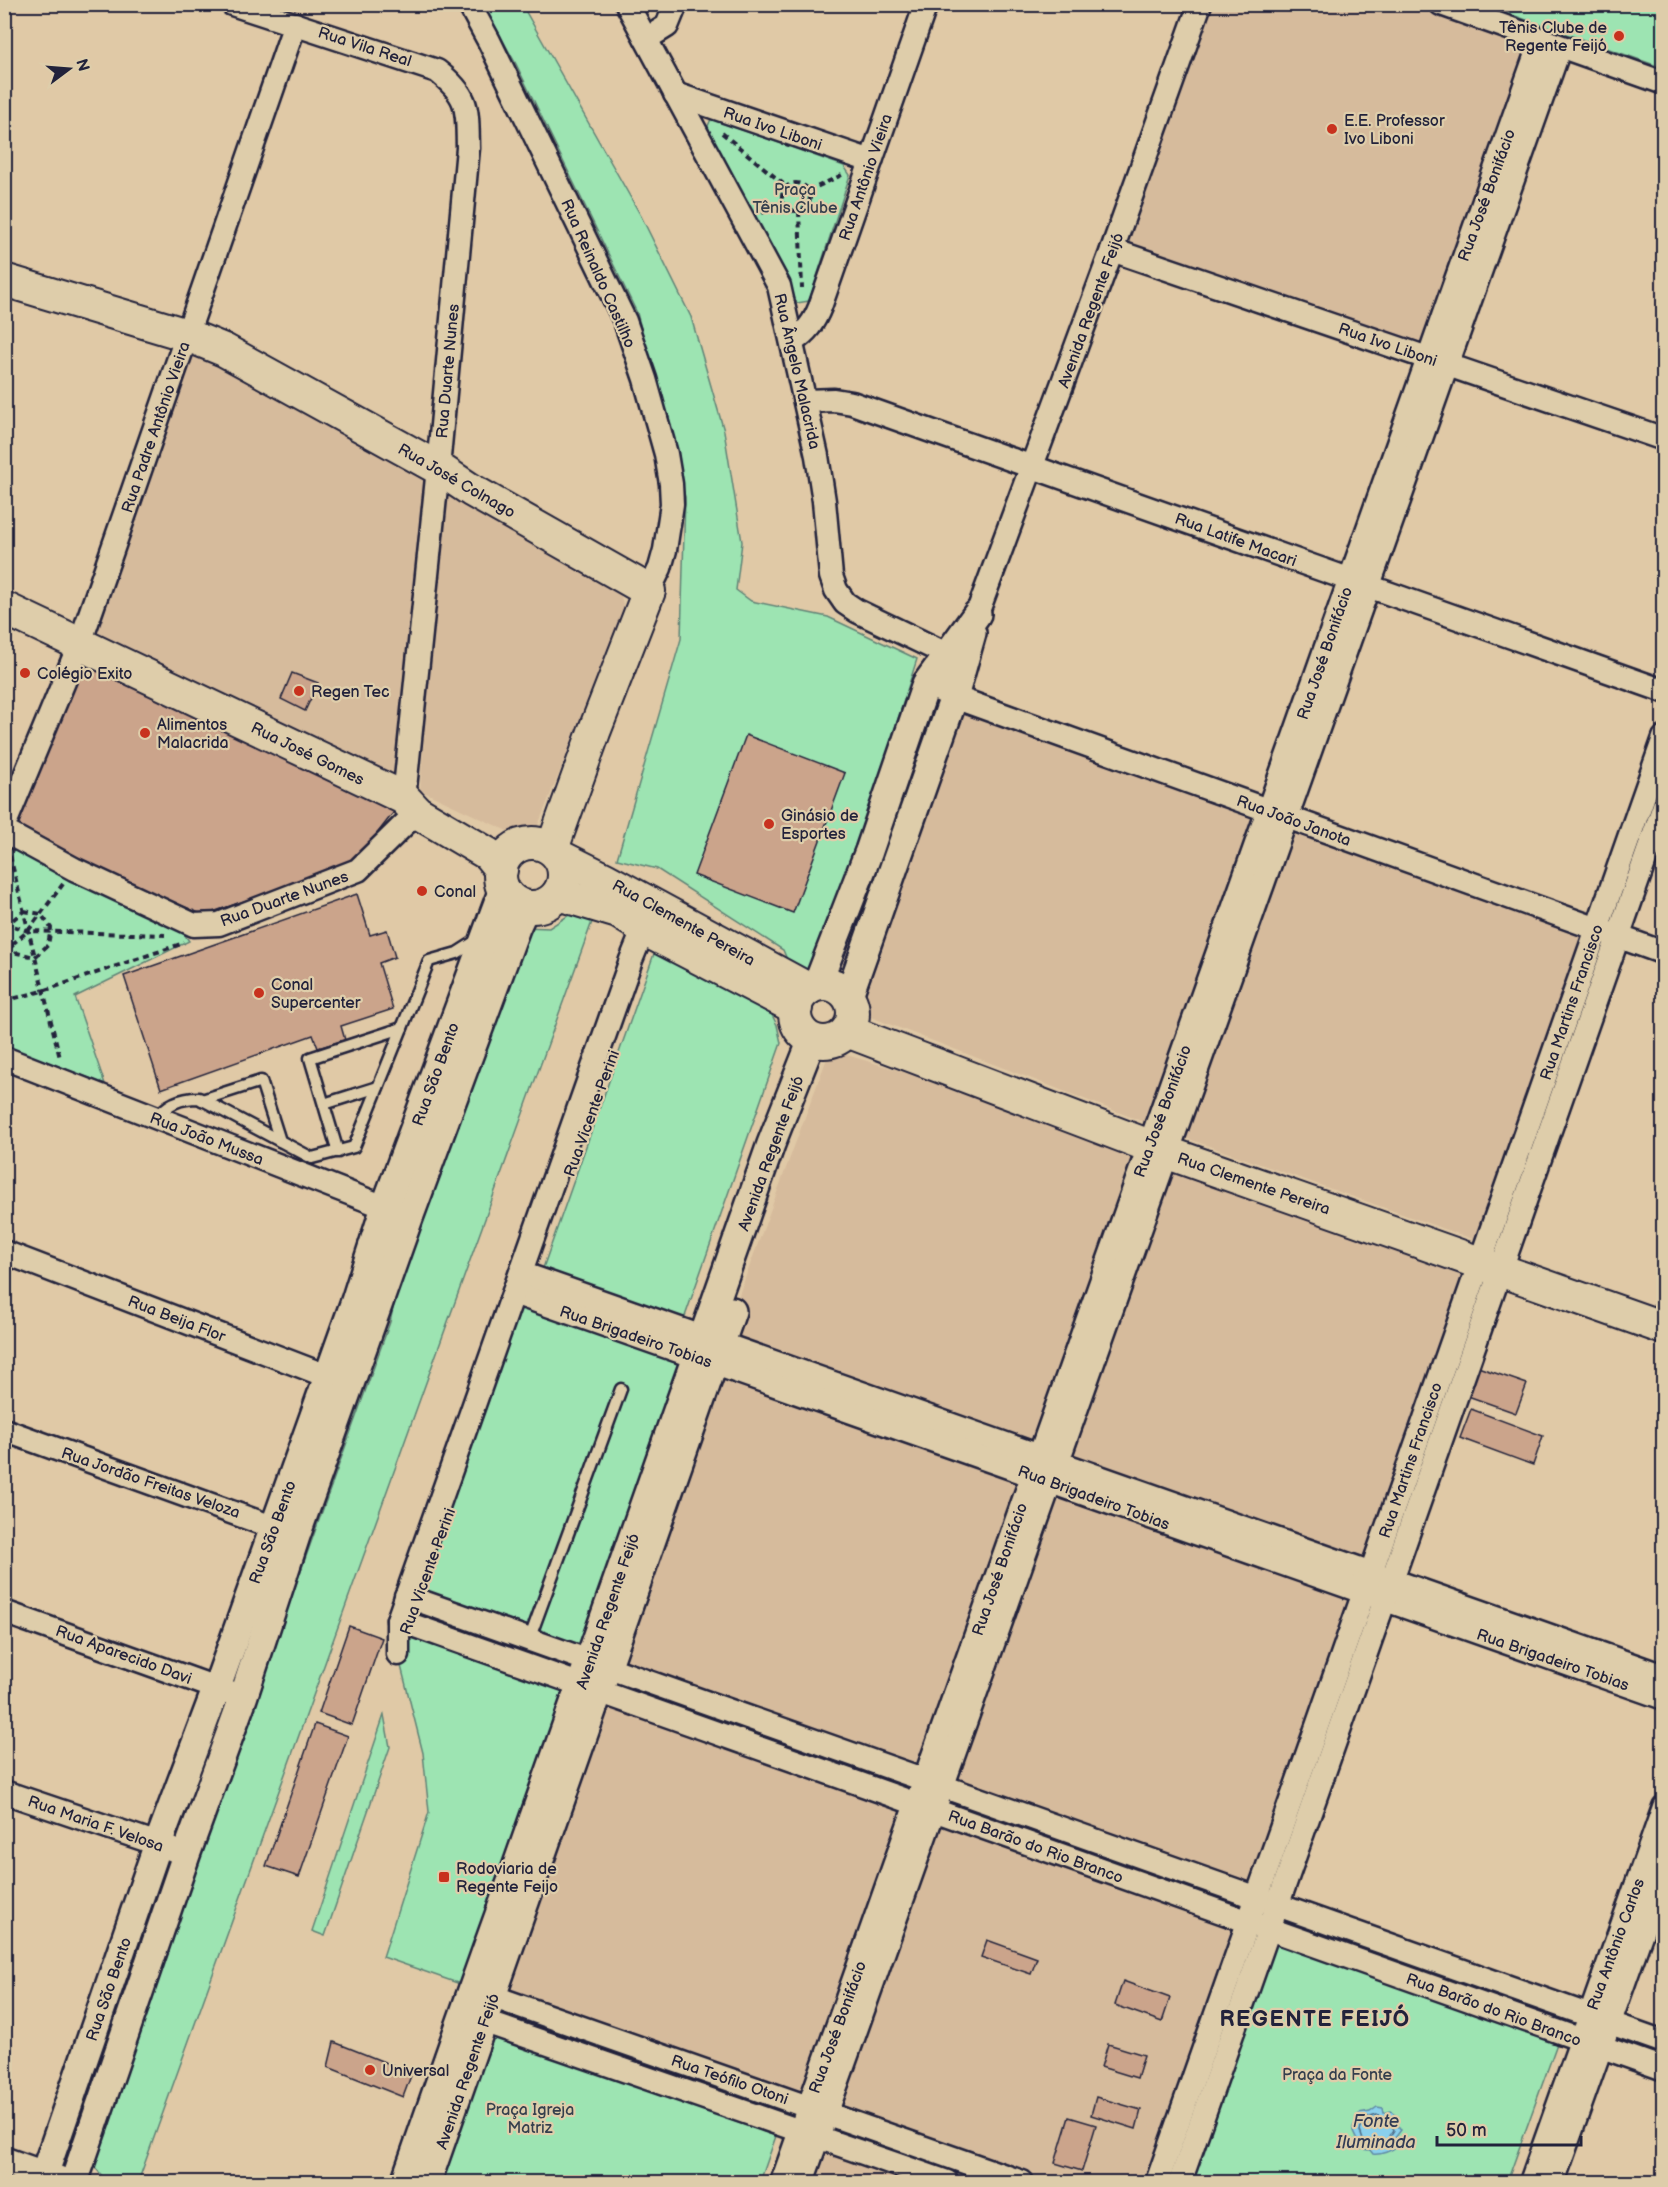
<svg xmlns="http://www.w3.org/2000/svg" width="1668" height="2187" font-family="'Balsamiq Sans',sans-serif">
<style>
.built{fill:#d6bb9c}
.green{fill:#9de4b2;stroke:#608376;stroke-width:1.5}
.water{fill:#8ad0ec;stroke:#608aa5;stroke-width:1.5}
.lines{fill:none;stroke-linecap:round;stroke-linejoin:round}
.shore{stroke:#4c6882;stroke-width:1.5}
.building{fill:#cba48b;stroke:#22223b;stroke-width:1.5}
.service-casing{stroke:#22223b;stroke-width:15}
.minor-casing{stroke:#22223b;stroke-width:27}
.tertiary-casing{stroke:#22223b;stroke-width:32}
.secondary-casing{stroke:#22223b;stroke-width:36}
.path{stroke:#22223b;stroke-width:4;stroke-dasharray:6 4.5;stroke-linecap:butt}
.service{stroke:#decdaa;stroke-width:10}
.minor{stroke:#decdaa;stroke-width:22}
.tertiary{stroke:#decdaa;stroke-width:27}
.secondary{stroke:#decdaa;stroke-width:32}
.poi-dot{fill:#c8321e;stroke:#decdaa;stroke-width:2}
.labels{text-anchor:middle;stroke-width:4.5;stroke-linejoin:round;paint-order:stroke}
.poi-label{font-size:16px;fill:#22223b;stroke:#decdaa;text-anchor:start}
.street-label{font-size:16px;fill:#22223b;stroke:#decdaa}
.park-label{font-size:16px;fill:#343f4d;stroke:#decdaa}
.water-label{font-size:18px;font-style:italic;fill:#323c56;stroke:#decdaa}
.district-label{font-size:22px;font-weight:bold;letter-spacing:1.5px;fill:#22223b;stroke:#decdaa}
</style>
<rect width="100%" height="100%" fill="#e0c9a6"/>
<filter id="ink" filterUnits="userSpaceOnUse"><feTurbulence type="fractalNoise" baseFrequency=".0167" numOctaves="2"/><feDisplacementMap in="SourceGraphic" scale="12" xChannelSelector="R" yChannelSelector="G"/><feConvolveMatrix kernelMatrix="1 2 1 2 8 2 1 2 1" color-interpolation-filters="sRGB"/></filter>
<g filter="url(#ink)">
<g class="built">
<path d="M1200 5H1441L1541 40 1428 357 1112 250Z"/>
<path d="M190 342 428 467 391 785 93 637Z"/>
<path d="M454 490 616 578 625 612 531 842 420 790 443 500Z"/>
<path d="M954 697 1268 810 1157 1127 850 1009Z"/>
<path d="M1287 817 1596 930 1487 1244 1175 1134Z"/>
<path d="M830 1050 1150 1145 1040 1455 721 1343Z"/>
<path d="M1168 1153 1480 1263 1371 1573 1058 1462Z"/>
<path d="M714 1363 1033 1475 925 1780 608 1668Z"/>
<path d="M1051 1482 1364 1593 1257 1899 942 1787Z"/>
<path d="M599 1691 917 1803 809 2106 493 1995Z"/>
<path d="M934 1810 1248 1922 1157 2182H1022L827 2113Z"/>
<path d="M818 2138 947 2182H802Z"/>
</g>
<g class="green">
<path d="M483 5H522L641 216 691 317 724 431 742 542 736 590 751 601 828 617 917 659 817 974 794 976 783 950 657 869 617 859 681 639 685 497 637 313 516 64Z"/>
<path d="M1484 5H1663V68Z"/>
<path d="M711 119 844 166 850 175 809 301 797 303 710 133 708 126Z"/>
<path d="M7 846 182 931 189 941 75 997 105 1084 5 1046 4 852Z"/>
<path d="M569 915 593 919 138 2182H107L94 2166 91 2138 185 1894 390 1322 431 1142 524 927 549 928Z"/>
<path d="M656 948 771 1013 777 1025 781 1043 683 1322 542 1271Z"/>
<path d="M525 1297 696 1357 589 1661 417 1600Z"/>
<path d="M409 1624 581 1685 466 1986 383 1957 429 1812 423 1753 398 1654Z"/>
<path d="M384 1715 390 1747 325 1936 312 1931Z"/>
<path d="M1270 1935 1559 2038 1507 2182H1183Z"/>
<path d="M491 2036 776 2136 760 2182H441Z"/>
</g>
<path class="water" d="M1377 2107 1383 2108 1384 2113 1391 2111 1395 2114 1397 2124 1401 2130 1395 2138 1397 2146C1392 2151 1380 2155 1373 2154L1370 2150 1361 2149 1353 2132V2127L1358 2123 1356 2119 1359 2114 1370 2112Z"/>
<g class="lines">
<path class="shore" d="M1377 2115 1383 2119 1390 2120 1394 2130 1390 2136V2144L1377 2148 1364 2143 1360 2131 1364 2119Z"/>
</g>
<g class="building">
<path d="M85 658 397 808 354 863 204 915 4 831Z"/>
<path d="M292 673 318 683 305 711 281 699Z"/>
<path d="M746 735 845 773 793 913 694 875Z"/>
<path d="M357 894 370 935 387 930 395 957 379 963 393 1009 341 1026 345 1040 318 1048 313 1035 161 1089 124 976Z"/>
<path d="M1475 1366 1527 1384 1516 1413 1465 1395Z"/>
<path d="M1471 1409 1543 1436 1533 1465 1460 1438Z"/>
<path d="M349 1626 382 1638 352 1725 319 1713Z"/>
<path d="M315 1724 348 1736 299 1877 266 1866Z"/>
<path d="M987 1940 1037 1958 1031 1974 981 1957Z"/>
<path d="M1123 1981 1170 1998 1162 2022 1115 2005Z"/>
<path d="M334 2042 412 2073 403 2097 328 2067Z"/>
<path d="M1108 2044 1144 2055 1137 2078 1101 2067Z"/>
<path d="M1096 2097 1141 2110 1136 2129 1091 2115Z"/>
<path d="M1069 2117 1096 2125 1082 2171 1055 2163Z"/>
</g>
<g class="lines">
<defs>
<g id="service">
<path d="M202 1100 261 1081 280 1141"/>
<path d="M324 1104 378 1087"/>
<path d="M157 1118C167 1103 181 1098 199 1098L312 1158 354 1147 429 961 457 953 479 939"/>
<path d="M338 1152 310 1058 402 1028"/>
<path d="M529 1640 621 1389"/>
</g>
<g id="minor">
<path d="M232 4 437 71C470 97 467 108 468 148L438 468 404 798"/>
<path d="M469 4 489 41 625 321 645 379 666 454 671 484 672 504 665 550 660 568 649 591"/>
<path d="M627 4 779 286 817 456 824 501 831 576 836 590 845 603 857 611 961 661"/>
<path d="M1441 4 1664 83"/>
<path d="M646 39 667 26 676 4"/>
<path d="M675 94 871 161"/>
<path d="M1112 250 1664 439"/>
<path d="M793 341C807 332 814 322 820 307L926 4"/>
<path d="M806 401 834 400 852 403 1664 691"/>
<path d="M977 614 1112 250 1200 4"/>
<path d="M926 684 954 697 1664 953"/>
<path d="M4 826 80 643 295 24"/>
<path d="M4 831 74 869 194 925 219 924 358 870 417 812"/>
<path d="M4 1058 400 1213"/>
<path d="M4 1252 345 1383"/>
<path d="M521 1273 1664 1676"/>
<path d="M514 1293 1664 1698"/>
<path d="M4 1430 289 1533"/>
<path d="M406 1596 1664 2042"/>
<path d="M4 1612 233 1694"/>
<path d="M398 1620 1664 2069"/>
<path d="M398 1654V1620L631 960 649 916"/>
<path d="M4 1792 158 1844 186 1855"/>
<path d="M477 1991 1022 2182"/>
<path d="M468 2016 947 2182"/>
<path d="M782 2182 1541 40"/>
<path d="M802 2182 1560 47"/>
<path d="M1157 2182 1664 738"/>
<path d="M1180 2182 1664 806"/>
<path d="M1531 2182 1664 1807"/>
<path d="M1553 2182 1664 1870"/>
</g>
<g id="tertiary">
<path d="M817 985 869 851 926 684 977 614"/>
<path d="M848 998 954 697 972 633"/>
<path d="M4 2161 61 2181"/>
<path d="M44 2175 158 1844 217 1687 355 1301 385 1207 503 889"/>
<path d="M74 2182 186 1855 243 1698 296 1536 409 1218 516 928 526 906"/>
<path d="M405 2182C440 2082 474 1982 511 1882L771 1144 812 1040"/>
<path d="M427 2182 732 1311"/>
</g>
<g id="secondary">
<path d="M4 280 187 335 224 350 438 468 471 490 649 591 594 732 552 849"/>
<path d="M4 608 404 798 417 812 488 854 501 870"/>
<circle cx="532" cy="875" r="32"/>
<path d="M559 856 605 879 808 989"/>
<path d="M558 894 618 912 657 936 796 1008"/>
<circle cx="824" cy="1013" r="29"/>
<path d="M847 1031 1168 1153 1664 1328"/>
</g>
</defs>
<use href="#service" class="service-casing"/>
<use href="#minor" class="minor-casing"/>
<use href="#tertiary" class="tertiary-casing"/>
<use href="#secondary" class="secondary-casing"/>
<g class="path">
<path d="M722 133 787 187"/>
<circle cx="796" cy="197" r="14"/>
<path d="M808 191 846 173"/>
<path d="M799 211 802 288"/>
<path d="M762 213 784 203"/>
<path d="M10 856 60 1058"/>
<path d="M24 911 41 914 51 928 48 945 35 957 17 953 7 939 10 922Z"/>
<path d="M4 923 28 931 165 935"/>
<path d="M4 951 28 931 63 884"/>
<path d="M4 1001 43 991 184 943"/>
</g>
<use href="#service" class="service"/>
<use href="#minor" class="minor"/>
<use href="#tertiary" class="tertiary"/>
<use href="#secondary" class="secondary"/>
</g>
</g>
<g class="poi-dot">
<circle cx="1619" cy="36" r="6"/>
<circle cx="1332" cy="129" r="6"/>
<circle cx="25" cy="673" r="6"/>
<circle cx="299" cy="691" r="6"/>
<circle cx="145" cy="733" r="6"/>
<circle cx="769" cy="824" r="6"/>
<circle cx="422" cy="891" r="6"/>
<circle cx="259" cy="993" r="6"/>
<rect x="438" y="1871" width="12" height="12" rx="3"/>
<circle cx="370" cy="2070" r="6"/>
</g>
<g class="labels">
<g class="poi-label">
<text x="1607" y="33" text-anchor="end">Tênis Clube de<tspan x="1607" dy="18">Regente Feijó</tspan></text>
<text x="1344" y="126">E.E. Professor<tspan x="1344" dy="18">Ivo Liboni</tspan></text>
<text x="37" y="679">Colégio Exito</text>
<text x="311" y="697">Regen Tec</text>
<text x="157" y="730">Alimentos<tspan x="157" dy="18">Malacrida</tspan></text>
<text x="781" y="821">Ginásio de<tspan x="781" dy="18">Esportes</tspan></text>
<text x="434" y="897">Conal</text>
<text x="271" y="990">Conal<tspan x="271" dy="18">Supercenter</tspan></text>
<text x="456" y="1874">Rodoviaria de<tspan x="456" dy="18">Regente Feijo</tspan></text>
<text x="382" y="2076">Universal</text>
</g>
<g class="street-label">
<text transform="translate(365 46) rotate(18)" y="6">Rua Vila Real</text>
<text transform="translate(773 128) rotate(19)" y="6">Rua Ivo Liboni</text>
<text transform="translate(865 177) rotate(-71)" y="6">Rua Antônio Vieira</text>
<text transform="translate(1486 195) rotate(-70)" y="6">Rua José Bonifácio</text>
<text transform="translate(599 273) rotate(66)" y="6">Rua Reinaldo Castilho</text>
<text transform="translate(1090 310) rotate(-70)" y="6">Avenida Regente Feijó</text>
<text transform="translate(1388 344) rotate(19)" y="6">Rua Ivo Liboni</text>
<text transform="translate(447 371) rotate(-85)" y="6">Rua Duarte Nunes</text>
<text transform="translate(798 371) rotate(77)" y="6">Rua Ângelo Malacrida</text>
<text transform="translate(155 427) rotate(-71)" y="6">Rua Padre Antônio Vieira</text>
<text transform="translate(457 480) rotate(30)" y="6">Rua José Colnago</text>
<text transform="translate(1236 539) rotate(20)" y="6">Rua Latife Macari</text>
<text transform="translate(1324 653) rotate(-71)" y="6">Rua José Bonifácio</text>
<text transform="translate(308 753) rotate(26)" y="6">Rua José Gomes</text>
<text transform="translate(1294 820) rotate(20)" y="6">Rua João Janota</text>
<text transform="translate(284 898) rotate(-20)" y="6">Rua Duarte Nunes</text>
<text transform="translate(684 922) rotate(29)" y="6">Rua Clemente Pereira</text>
<text transform="translate(1571 1002) rotate(-71)" y="6">Rua Martins Francisco</text>
<text transform="translate(435 1074) rotate(-70)" y="6">Rua São Bento</text>
<text transform="translate(1162 1111) rotate(-70)" y="6">Rua José Bonifácio</text>
<text transform="translate(591 1113) rotate(-70)" y="6">Rua Vicente Perini</text>
<text transform="translate(207 1138) rotate(21)" y="6">Rua João Mussa</text>
<text transform="translate(770 1153) rotate(-70)" y="6">Avenida Regente Feijó</text>
<text transform="translate(1254 1183) rotate(19)" y="6">Rua Clemente Pereira</text>
<text transform="translate(177 1318) rotate(21)" y="6">Rua Beija Flor</text>
<text transform="translate(636 1336) rotate(19)" y="6">Rua Brigadeiro Tobias</text>
<text transform="translate(1410 1460) rotate(-71)" y="6">Rua Martins Francisco</text>
<text transform="translate(151 1482) rotate(19)" y="6">Rua Jordão Freitas Veloza</text>
<text transform="translate(1094 1497) rotate(20)" y="6">Rua Brigadeiro Tobias</text>
<text transform="translate(272 1532) rotate(-70)" y="6">Rua São Bento</text>
<text transform="translate(999 1569) rotate(-71)" y="6">Rua José Bonifácio</text>
<text transform="translate(427 1571) rotate(-70)" y="6">Rua Vicente Perini</text>
<text transform="translate(607 1611) rotate(-71)" y="6">Avenida Regente Feijó</text>
<text transform="translate(124 1654) rotate(20)" y="6">Rua Aparecido Davi</text>
<text transform="translate(1553 1659) rotate(19)" y="6">Rua Brigadeiro Tobias</text>
<text transform="translate(96 1823) rotate(19)" y="6">Rua Maria F. Velosa</text>
<text transform="translate(1036 1846) rotate(20)" y="6">Rua Barão do Rio Branco</text>
<text transform="translate(1615 1944) rotate(-70)" y="6">Rua Antônio Carlos</text>
<text transform="translate(108 1989) rotate(-71)" y="6">Rua São Bento</text>
<text transform="translate(1494 2009) rotate(20)" y="6">Rua Barão do Rio Branco</text>
<text transform="translate(837 2027) rotate(-70)" y="6">Rua José Bonifácio</text>
<text transform="translate(467 2071) rotate(-71)" y="6">Avenida Regente Feijó</text>
<text transform="translate(730 2079) rotate(19)" y="6">Rua Teófilo Otoni</text>
</g>
<g class="park-label">
<text x="795" y="195">Praça<tspan x="795" dy="18">Tênis Clube</tspan></text>
<text x="1337" y="2080">Praça da Fonte</text>
<text x="530" y="2115">Praça Igreja<tspan x="530" dy="18">Matriz</tspan></text>
</g>
<g class="water-label">
<text x="1376" y="2127">Fonte<tspan x="1376" dy="21">Iluminada</tspan></text>
</g>
<g class="district-label">
<text x="1315" y="2026">REGENTE FEIJÓ</text>
</g>
</g>
<rect width="1668" height="2187" fill="none" stroke="#decdaa" stroke-width="24"/>
<rect x="12" y="12" width="1644" height="2163" fill="none" stroke="#22223b" stroke-width="2" filter="url(#ink)"/>
<g transform="translate(69 69) rotate(74)" stroke="#decdaa" stroke-width="4.5" paint-order="stroke">
<path d="M0-4.5L10 22L0 15L-10 22Z" fill="#22223b"/>
<text y="-9" font-size="16" font-weight="bold" text-anchor="middle" fill="#22223b">N</text>
</g>
<path d="M1437 2136v9h144v-9" fill="none" stroke="#22223b" stroke-width="3"/>
<text x="1446" y="2136" font-size="18" fill="#22223b" stroke="#decdaa" stroke-width="4.5" paint-order="stroke">50 m</text>
</svg>
